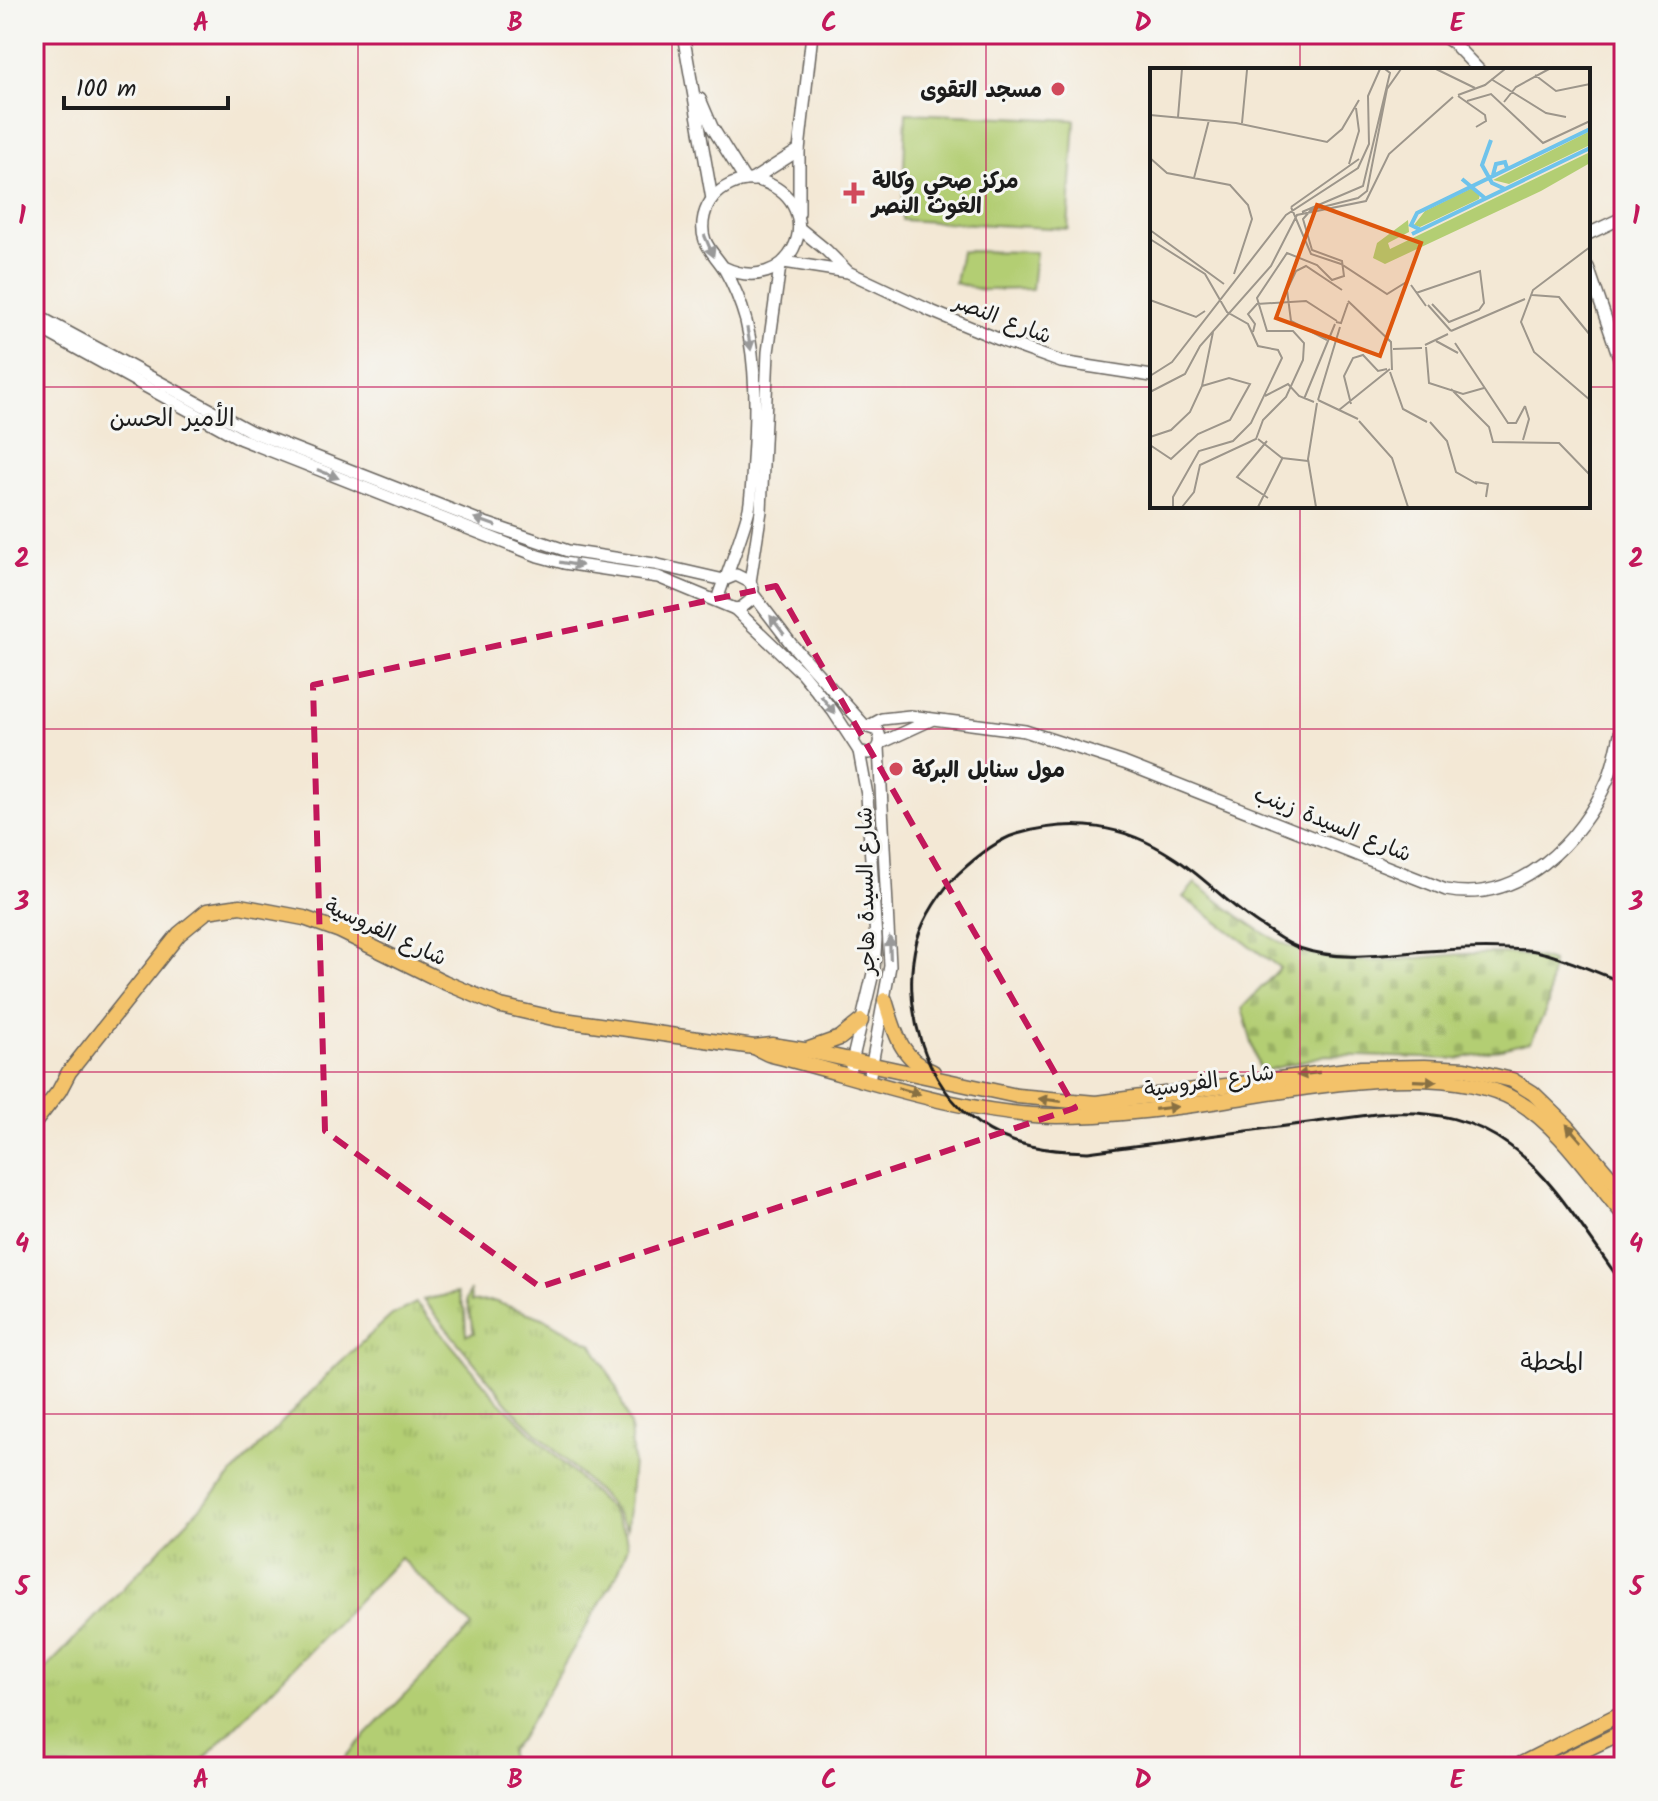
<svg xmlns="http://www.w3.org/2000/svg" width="1658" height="1801" font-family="Kalam,'Playpen Sans Arabic',sans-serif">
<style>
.grass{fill:url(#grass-tufts);stroke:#687548;stroke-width:2}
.cemetery{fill:url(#cemetery-stones);stroke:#687548;stroke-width:2}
.park{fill:#b3ce73;stroke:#687548;stroke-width:2}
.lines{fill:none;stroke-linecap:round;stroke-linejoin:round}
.minor-casing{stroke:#67635d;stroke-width:14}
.major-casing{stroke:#67635d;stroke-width:17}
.minor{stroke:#fff;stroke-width:11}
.major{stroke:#f3c26a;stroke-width:14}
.rail{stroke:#1c1c1c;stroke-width:3}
.oneway{fill:#999}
.oneway2{fill:#886f43}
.marked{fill:none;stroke:#c2185b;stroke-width:6;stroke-dasharray:16 10;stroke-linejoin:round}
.grid{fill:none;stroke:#c2185b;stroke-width:2;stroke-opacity:0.55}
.poi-dot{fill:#d1495b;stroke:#f6f6f2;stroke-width:3}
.labels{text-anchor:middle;stroke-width:6;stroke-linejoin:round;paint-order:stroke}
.poi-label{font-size:22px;font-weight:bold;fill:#1c1c1c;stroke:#f6f6f2;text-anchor:start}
.street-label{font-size:22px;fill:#1c1c1c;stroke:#f6f6f2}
.neighbourhood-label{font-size:24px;fill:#1c1c1c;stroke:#f6f6f2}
.inset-river{fill:none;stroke:#6ec3eb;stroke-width:4}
.inset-road{fill:none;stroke:#9d968b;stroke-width:2}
.view{fill:#de560d;fill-opacity:0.15;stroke:#de560d;stroke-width:4}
.inset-edge{fill:none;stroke:#1c1c1c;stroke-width:4}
.neatline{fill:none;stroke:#c2185b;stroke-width:3}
.grid-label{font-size:26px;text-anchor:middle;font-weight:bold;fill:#c2185b}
</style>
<defs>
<pattern id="grass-tufts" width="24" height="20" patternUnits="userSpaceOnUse" patternTransform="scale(2)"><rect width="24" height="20" fill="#b3ce73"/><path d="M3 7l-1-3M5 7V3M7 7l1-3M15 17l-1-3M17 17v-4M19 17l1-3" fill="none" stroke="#99b063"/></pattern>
<pattern id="cemetery-stones" width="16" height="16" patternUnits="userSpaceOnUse" patternTransform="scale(2)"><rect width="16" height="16" fill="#b3ce73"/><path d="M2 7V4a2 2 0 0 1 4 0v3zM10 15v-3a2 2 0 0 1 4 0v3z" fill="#99b063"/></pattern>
</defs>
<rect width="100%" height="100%" fill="#f6f6f2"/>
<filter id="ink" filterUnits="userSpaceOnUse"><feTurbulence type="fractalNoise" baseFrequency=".0125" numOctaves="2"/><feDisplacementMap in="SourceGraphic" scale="16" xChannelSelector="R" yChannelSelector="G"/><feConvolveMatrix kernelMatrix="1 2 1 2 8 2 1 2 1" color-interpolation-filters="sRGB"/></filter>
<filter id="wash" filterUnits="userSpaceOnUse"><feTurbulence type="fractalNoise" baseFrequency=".006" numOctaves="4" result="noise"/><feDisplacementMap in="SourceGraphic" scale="32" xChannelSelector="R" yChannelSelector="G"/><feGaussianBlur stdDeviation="1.8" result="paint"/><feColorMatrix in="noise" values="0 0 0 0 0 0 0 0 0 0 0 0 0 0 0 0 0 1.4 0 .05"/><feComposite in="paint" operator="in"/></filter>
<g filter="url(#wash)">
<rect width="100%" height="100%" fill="#f3e8d5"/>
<g class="grass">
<path d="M470 1290 471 1302 493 1301 543 1318 592 1344 615 1384 630 1425 633 1462 627 1529 606 1500 514 1411 423 1300 457 1293 465 1312 466 1335 474 1333 466 1300Z"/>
<path d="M416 1303 498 1400 610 1509 625 1533 628 1546 618 1573 519 1741 509 1751V1756L519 1767H335L472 1626 400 1558 196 1767H34V1681L337 1365 392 1315Z"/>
</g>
<path class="cemetery" d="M1195 883C1230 909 1265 941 1309 953 1388 977 1473 936 1552 962L1548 1005 1531 1042 1458 1059 1326 1055 1260 1072 1242 1008 1280 968 1183 897Z"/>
<g class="park">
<path d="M906 113 1075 120 1068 229 902 220Z"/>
<path d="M961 251 1036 252 1032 289 982 290 955 283Z"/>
</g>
</g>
<g filter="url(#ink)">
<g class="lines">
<defs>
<g id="minor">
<path d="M683 34 712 199"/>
<path d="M1440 34 1453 43 1479 70"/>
<path d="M700 99 712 127 745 180"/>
<path d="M752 180 799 150"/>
<path d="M799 213V150L812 34"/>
<path d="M799 228 826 250 847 271"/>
<path d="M1588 234 1624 217"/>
<path d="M784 262 848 272 931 311 1003 341 1061 362 1152 376"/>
<path d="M723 267C789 299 828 214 771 185 745 171 711 188 704 216 698 243 713 251 725 270 734 286 741 303 746 321 757 367 756 413 753 460 752 476 752 493 749 509 743 532 734 555 726 578"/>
<path d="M1588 267 1624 372"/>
<path d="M34 314 250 431 488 524 568 551 654 564 724 580"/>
<path d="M34 325 241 439 538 556 564 563 658 577 735 609 741 608 751 600 753 589 750 582 736 575 724 580 719 594 723 603"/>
<path d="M750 582 761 511 768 352 780 266"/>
<path d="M753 594 792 645 865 726"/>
<path d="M735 609 802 673 833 711 859 751C875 758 886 745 877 730L865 726 857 729 853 741"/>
<path d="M869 726 882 719 910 716 1025 731 1124 763 1446 890C1519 904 1581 842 1608 779 1616 758 1620 735 1624 713"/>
<path d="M881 743 931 720"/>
<path d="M851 1066 874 969 876 939 867 795 859 751"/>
<path d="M869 1080 890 966 879 747"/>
</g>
<g id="major">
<path d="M885 1000C895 1032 900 1059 933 1072"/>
<path d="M758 1049 768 1054C861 1077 960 1115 1057 1116 1112 1116 1165 1109 1219 1101 1300 1089 1445 1058 1517 1101 1559 1125 1593 1179 1624 1215"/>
<path d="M809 1049 840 1038 861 1021"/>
<path d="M34 1123 59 1091 69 1072 179 934 207 911 240 906 304 918 340 931 444 982 501 1006 557 1019 754 1047 772 1045 804 1050 1017 1096 1096 1103 1361 1068 1425 1067 1465 1069 1512 1080 1533 1093 1567 1126 1624 1193"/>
<path d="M1515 1767 1624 1712"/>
<path d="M1550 1767 1624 1731"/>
</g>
</defs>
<use href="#minor" class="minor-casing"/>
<use href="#major" class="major-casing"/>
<use href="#minor" class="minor"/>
<use href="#major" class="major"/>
<g class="rail">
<path d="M1624 983C1601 974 1549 951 1527 950 1499 948 1471 948 1443 950 1395 952 1346 964 1299 948 1287 944 1274 934 1263 927 1230 907 1205 877 1173 857 1123 824 1074 818 1017 834 996 840 974 859 958 874 941 891 924 917 917 940 900 1004 924 1085 979 1124 1012 1147 1049 1151 1088 1152L1376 1114C1515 1101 1552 1188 1624 1286"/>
<path d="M1621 1767 1624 1765"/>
</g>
</g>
<defs><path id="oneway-solid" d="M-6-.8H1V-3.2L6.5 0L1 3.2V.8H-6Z" transform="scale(2)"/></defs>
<g class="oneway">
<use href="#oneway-solid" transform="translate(709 246) rotate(67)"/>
<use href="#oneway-solid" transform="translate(749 339) rotate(80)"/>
<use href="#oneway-solid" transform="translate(328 474) rotate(22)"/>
<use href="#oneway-solid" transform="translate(485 522) rotate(-160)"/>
<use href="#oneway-solid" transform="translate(571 564) rotate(9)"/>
<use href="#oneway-solid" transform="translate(777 625) rotate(-127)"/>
<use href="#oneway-solid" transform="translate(828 705) rotate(53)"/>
<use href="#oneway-solid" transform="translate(890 948) rotate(-92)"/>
</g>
<g class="oneway2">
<use href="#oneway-solid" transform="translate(1308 1074) rotate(172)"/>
<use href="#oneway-solid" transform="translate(1425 1081) rotate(2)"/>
<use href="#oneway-solid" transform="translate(909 1091) rotate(16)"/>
<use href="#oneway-solid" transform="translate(1050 1100) rotate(-173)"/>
<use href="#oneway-solid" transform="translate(1166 1108) rotate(-7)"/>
<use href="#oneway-solid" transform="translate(1574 1133) rotate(-131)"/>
</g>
</g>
<path class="marked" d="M776 586 1075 1108 540 1287 325 1131 313 685Z"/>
<path class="grid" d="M358 34V1767M672 34V1767M986 34V1767M1300 34V70M34 387H1152M1588 387H1624M1300 506V1767M34 729H1624M34 1072H1624M34 1414H1624"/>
<g class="poi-dot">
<circle cx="1058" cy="89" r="8"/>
<path d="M850 181h8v8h8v8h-8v8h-8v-8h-8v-8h8z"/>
<circle cx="896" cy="769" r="8"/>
</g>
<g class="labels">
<g class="poi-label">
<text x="1042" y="97" text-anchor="end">مسجد التقوى</text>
<text x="872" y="188">مركز صحي وكالة<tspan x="872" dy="25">الغوث النصر</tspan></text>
<text x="912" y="777">مول سنابل البركة</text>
</g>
<g class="street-label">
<text transform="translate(1003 318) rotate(21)" y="8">شارع النصر</text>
<text transform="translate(1333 823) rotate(22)" y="8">شارع السيدة زينب</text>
<text transform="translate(865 891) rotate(-91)" y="8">شارع السيدة هاجر</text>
<text transform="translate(386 931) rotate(25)" y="8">شارع الفروسية</text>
<text transform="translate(1209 1080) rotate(-8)" y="8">شارع الفروسية</text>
</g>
<g class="neighbourhood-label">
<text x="172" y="426">الأمير الحسن</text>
<text x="1552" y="1370">المحطة</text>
</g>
</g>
<g transform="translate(1150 68)">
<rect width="440" height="440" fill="#f3e8d5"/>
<path d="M440 63V77L359 116 343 112ZM440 84V95L391 123 235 196 223 190 227 175 258 152 259 164 238 175 240 181ZM322 120 330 126 329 131 270 159 264 157 275 143Z" fill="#b3ce73"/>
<path class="inset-river" d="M341 72 332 97 342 115 355 121M343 107 346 96 355 94 357 100M312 111 336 131M271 162 261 157 267 145 440 61M262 166 440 80"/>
<path class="inset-road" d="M286 1 325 20M385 7 406 23 440 16M341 11 396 45 416 49M308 27 335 17 355 1M308 28 335 47 336 53 326 59M317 33 341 26 393 75 440 53M354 34 366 19 399 1M0 47 86 55 177 74 192 61 209 32M28 49 32 1M92 55 97 2M0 90 17 105 80 117 98 137 102 151 84 206M199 96 209 63 206 40M44 110 59 52M141 139 161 186 191 196 237 226 258 213M141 139 209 91M152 144 213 118 240 5 235 1M0 162 74 216M0 171 55 206 77 244 98 256 108 278 128 282 132 290 101 355 83 373 49 383 23 429V439M440 179 383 222 371 254 384 284 440 332M261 217 276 238M266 225 330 203 334 235 329 242 299 254 282 236M382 227 409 229 440 267M0 232 46 249 55 243M198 233 241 274 242 302M278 237 301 263M186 254 191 255 198 235M301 263 375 231M103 264 105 256 98 246 107 236 156 233 187 253M177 272 141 253 137 222 146 203 156 198 192 222M286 273 308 285M305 275 358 355H366L375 338M275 277 298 266M276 279 279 315 313 326 334 320M243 281 272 280M240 304 253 341 277 354M0 308 22 294 136 147 208 100 219 76 218 28 230 1M301 321 339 359 343 374 409 375 440 407M0 324 35 306 50 278 121 198 147 147 216 133 239 86 303 29M115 328 138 316 149 328 164 334M154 331 185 256M168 332 190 259M168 332 208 351M201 336 194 308 203 290 213 287 228 303 237 301M189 342 240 301M209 353 242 390 258 439M280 354 297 373 306 404 327 416M0 369 21 362 40 344 52 318 63 264M108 371 132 390 158 393M373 372 379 351 375 338M117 373 87 409 118 430M0 377 21 391 48 366 80 352 100 316 79 310 52 318M325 414 338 416 336 429M32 439 44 424 50 397 106 371 113 352 136 329 153 292 154 275 143 263H117L107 230 137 185 167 197 182 212 194 208 192 193 162 182 153 151 161 142 208 130 217 123 237 21 251 1M108 439 133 389M166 439 158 391 167 335"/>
<path class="view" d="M167 137 271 175 230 288 126 250Z"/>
<rect width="440" height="440" class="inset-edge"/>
</g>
<rect width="1658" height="1801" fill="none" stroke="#f6f6f2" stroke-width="88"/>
<path d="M64 96v12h164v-12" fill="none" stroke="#1c1c1c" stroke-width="4"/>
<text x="76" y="96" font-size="24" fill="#1c1c1c" stroke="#f6f6f2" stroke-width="6" paint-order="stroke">100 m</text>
<rect x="44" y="44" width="1570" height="1713" class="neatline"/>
<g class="grid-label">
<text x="201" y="31">A</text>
<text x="515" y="31">B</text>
<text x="829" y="31">C</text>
<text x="1143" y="31">D</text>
<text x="1457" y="31">E</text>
<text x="22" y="224">1</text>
<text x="1636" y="224">1</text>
<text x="22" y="567">2</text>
<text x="1636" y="567">2</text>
<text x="22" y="910">3</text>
<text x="1636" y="910">3</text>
<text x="22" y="1252">4</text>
<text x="1636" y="1252">4</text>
<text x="22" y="1595">5</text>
<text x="1636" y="1595">5</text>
<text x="201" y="1788">A</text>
<text x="515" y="1788">B</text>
<text x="829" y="1788">C</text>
<text x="1143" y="1788">D</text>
<text x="1457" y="1788">E</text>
</g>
</svg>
